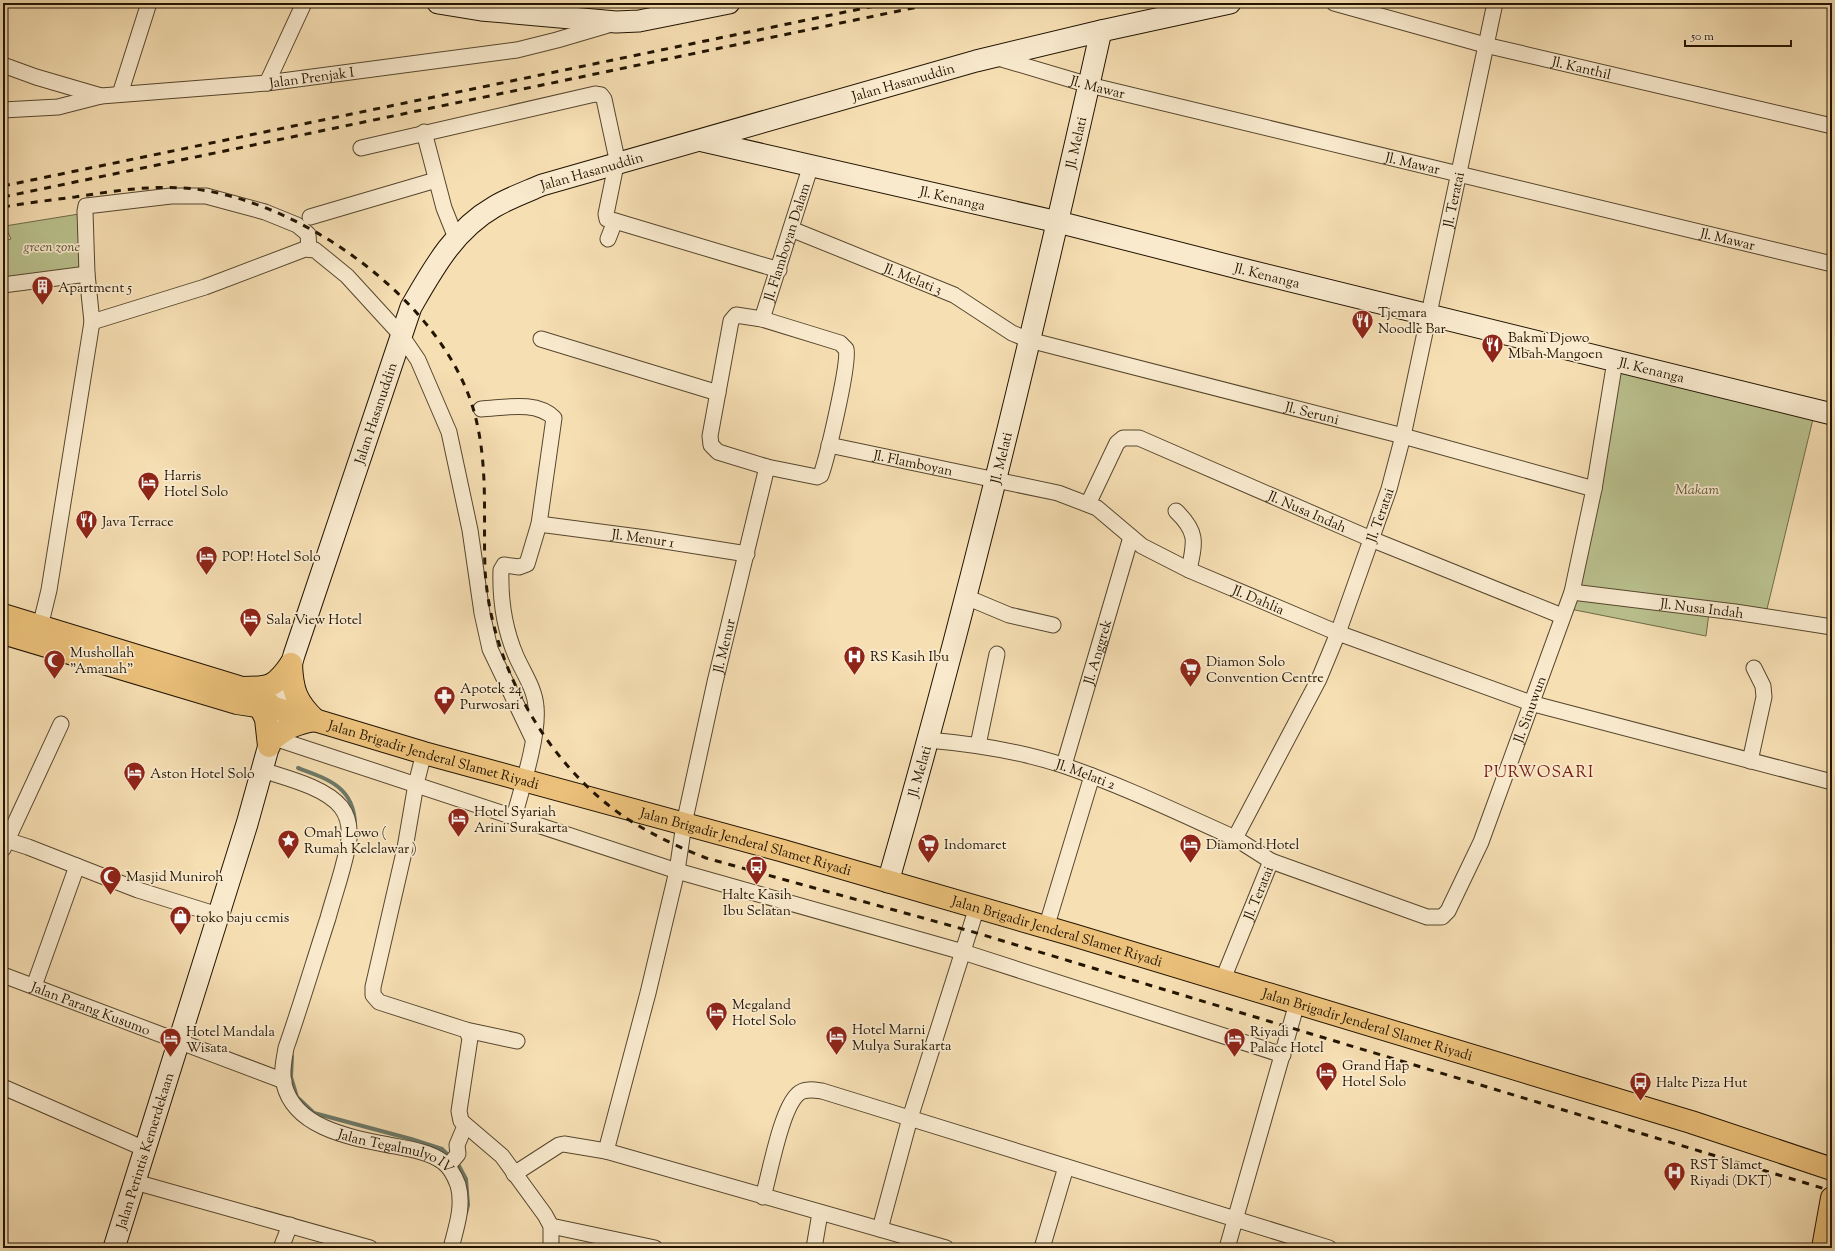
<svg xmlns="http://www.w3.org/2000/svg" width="1835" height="1251" font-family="'Sorts Mill Goudy',serif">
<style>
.green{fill:#bac28f;stroke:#6e6b48}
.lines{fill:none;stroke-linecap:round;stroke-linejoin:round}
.stream{stroke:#6c7968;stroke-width:4}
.street-casing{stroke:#57472e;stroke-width:17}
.secondary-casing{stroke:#221401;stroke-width:23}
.primary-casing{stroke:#221401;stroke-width:24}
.street{stroke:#f9eace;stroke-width:15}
.secondary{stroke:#f9eace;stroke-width:21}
.primary{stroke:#ebc07a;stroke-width:22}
.rail{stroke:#221401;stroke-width:3;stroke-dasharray:7 7;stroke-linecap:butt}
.labels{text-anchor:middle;stroke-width:3.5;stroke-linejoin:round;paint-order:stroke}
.street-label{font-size:14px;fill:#221401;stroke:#f9eace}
.park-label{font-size:14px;font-style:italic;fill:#575133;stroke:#f9eace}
.poi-label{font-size:14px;fill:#221401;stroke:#f9eace;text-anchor:start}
.quarter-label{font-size:16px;letter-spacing:1px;fill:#7a1f14;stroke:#f9eace}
</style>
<rect width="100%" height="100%" fill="#f6dfb3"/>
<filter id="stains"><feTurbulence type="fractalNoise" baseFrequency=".005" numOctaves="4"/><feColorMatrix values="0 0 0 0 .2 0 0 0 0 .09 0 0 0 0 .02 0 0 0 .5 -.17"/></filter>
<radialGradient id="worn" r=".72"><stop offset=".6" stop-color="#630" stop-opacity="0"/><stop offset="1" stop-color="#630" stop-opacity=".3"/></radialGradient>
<g class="green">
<path d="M79 214 80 270 3 280V241L11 239 5 226Z"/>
<path d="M1619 368 1813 419 1767 609 1579 587Z"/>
<path d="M1574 596 1709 613 1706 636 1570 609Z"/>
</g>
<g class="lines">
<g class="stream">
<path d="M298 768C328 779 354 787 355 824"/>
<path d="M292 1056 291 1077 297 1097 314 1113 411 1139 442 1149 459 1166 466 1179 468 1205 466 1213"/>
</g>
<defs>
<g id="street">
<path id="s1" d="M1334 3 1485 45 1832 126"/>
<path id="s2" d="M995 57 1089 85 1832 264"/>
<path d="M3 65 36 77 101 96"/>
<path d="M267 83 304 3"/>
<path d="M120 94 149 3"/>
<path id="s3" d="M3 110 58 107 101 96 267 83 517 50 557 40 608 25"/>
<path d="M424 132 444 208 456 238"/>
<path d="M361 148 595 94 601 95 604 99 618 164"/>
<path d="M310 217 436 180"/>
<path d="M615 221 607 219 606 214 616 165"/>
<path id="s4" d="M791 229 954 295 1012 333 1029 340 1403 436 1594 489"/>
<path d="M608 239 615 221 779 270"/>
<path d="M3 285 87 274"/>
<path d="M736 315 762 319 840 343 846 349C850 362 827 458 821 475L817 477 767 467 718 452 711 445 710 436 731 321Z"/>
<path id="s5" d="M762 319 811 165"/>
<path d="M92 322 205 287 305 249 315 250 347 276 401 335 418 360 449 432 470 530 482 613 490 649 533 739"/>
<path d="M541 339 718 393"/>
<path d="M481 409C504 408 536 400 554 418L539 524 527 564 519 567 504 565 501 570C500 601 504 628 516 656 523 672 535 689 536 707 539 735 522 788 514 817"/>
<path id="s6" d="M829 445 1058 493 1097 508 1142 546 1189 570 1338 633 1531 703"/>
<path id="s7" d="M1088 504 1117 443 1123 438H1139L1371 539 1562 616"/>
<path d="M1176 511C1198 532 1195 542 1189 570"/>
<path id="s8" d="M539 524 646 538 747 554"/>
<path id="s9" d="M1572 592 1735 612 1832 627"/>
<path d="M966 597 1009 615 1053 625"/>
<path d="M40 627 49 590 92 322 87 274 85 211 86 206 171 196H206L265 212 297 225 308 234 309 249"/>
<path d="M1534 704 1832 782"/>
<path d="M271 737 677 871 963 952 1283 1055"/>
<path id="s10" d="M928 740C974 744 1021 751 1065 766 1123 786 1179 813 1235 838"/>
<path d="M978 745 997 654"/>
<path d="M424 753 416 784 405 848 373 987V995L379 1002 466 1030 470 1038 459 1111 461 1121 502 1156 545 1215 551 1226V1248"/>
<path d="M1750 761 1764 697 1763 686 1754 668"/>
<path id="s11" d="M1064 765 1131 537"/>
<path id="s12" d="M262 770C286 778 325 787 341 807 348 816 350 828 349 839 345 866 335 892 328 918 314 961 301 1005 286 1048 284 1060 281 1072 284 1084 295 1130 355 1138 394 1146 410 1149 430 1152 443 1162 450 1167 455 1177 458 1185 464 1206 456 1228 451 1248"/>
<path d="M3 839 28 847 138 890 218 915"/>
<path d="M3 849 61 724"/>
<path id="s13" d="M1271 861 1427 917H1442L1448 911 1481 842 1572 592 1594 489 1615 361"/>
<path d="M1046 928 1092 776"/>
<path id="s14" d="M3 975 284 1081"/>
<path id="s15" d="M1223 979 1271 861 1235 838 1319 679 1338 633 1389 489 1403 436 1495 3"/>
<path d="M34 986 77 866"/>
<path d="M466 1030 517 1041"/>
<path d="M3 1087 145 1149"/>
<path id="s16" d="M606 1151 648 993 677 871 684 824 715 682 767 467"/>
<path d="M448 1166 458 1154 457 1145 465 1126"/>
<path d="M514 1174 559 1145 564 1144 606 1151 946 1248"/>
<path d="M135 1182 370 1248"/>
<path d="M763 1197C770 1173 781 1109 798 1094 804 1088 815 1090 822 1091L1329 1248"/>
<path d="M551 1226 655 1248"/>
<path d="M880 1229 910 1118 977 907"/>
<path d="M281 1248 290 1225"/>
<path d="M814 1248 820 1213"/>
<path d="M1042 1248 1066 1167"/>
<path d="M1227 1248 1297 1003"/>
</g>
<g id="secondary">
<path d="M438 3 481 10 616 22 639 21 729 3"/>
<path id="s17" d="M703 141 1058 222 1250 271 1832 414"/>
<path id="s18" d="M888 882C969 601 1037 316 1101 31"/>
<path id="s19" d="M114 1248 247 824 294 655 411 307C433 269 454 230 494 207 509 198 526 192 542 185L976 61 1101 31 1230 3"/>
</g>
<g id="primary">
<path d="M3 615 242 688 269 704"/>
<path id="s20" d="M3 633 237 703 278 709 424 753 780 850 1073 935 1691 1122 1832 1169"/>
<path d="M291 664C292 690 296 702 315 720"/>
<path d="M242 688C270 688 275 687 291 664"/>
<path d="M255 696 266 719 269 746"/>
<path d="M269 742C285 729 294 723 315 720"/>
<path d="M1823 1248 1832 1198"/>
</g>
</defs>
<use href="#street" class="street-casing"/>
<use href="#secondary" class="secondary-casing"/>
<use href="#primary" class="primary-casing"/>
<use href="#street" class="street"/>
<use href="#secondary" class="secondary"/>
<use href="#primary" class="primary"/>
<g class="rail">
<path d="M3 186 889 3"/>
<path d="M3 197 937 3"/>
<path d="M3 207C27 203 51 200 75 197 119 190 164 183 208 191 313 210 441 303 473 408 489 462 483 515 485 569 490 664 547 765 626 818 651 834 678 847 706 858L970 931 1832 1191"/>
</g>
</g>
<defs>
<symbol id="building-pin" viewBox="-11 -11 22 30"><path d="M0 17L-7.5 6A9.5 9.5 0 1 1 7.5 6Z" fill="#8f2418" stroke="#f9eace"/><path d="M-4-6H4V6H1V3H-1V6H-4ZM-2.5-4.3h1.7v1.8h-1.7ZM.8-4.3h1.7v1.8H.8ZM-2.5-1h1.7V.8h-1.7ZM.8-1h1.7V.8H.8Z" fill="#fff"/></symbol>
<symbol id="restaurant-pin" viewBox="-11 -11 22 30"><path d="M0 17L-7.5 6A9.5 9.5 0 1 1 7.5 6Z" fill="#8f2418" stroke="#f9eace"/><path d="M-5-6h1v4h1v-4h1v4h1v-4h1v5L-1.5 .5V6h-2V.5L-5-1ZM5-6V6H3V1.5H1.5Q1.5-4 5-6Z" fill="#fff"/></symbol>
<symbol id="hotel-pin" viewBox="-11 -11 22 30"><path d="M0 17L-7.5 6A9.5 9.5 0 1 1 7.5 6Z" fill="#8f2418" stroke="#f9eace"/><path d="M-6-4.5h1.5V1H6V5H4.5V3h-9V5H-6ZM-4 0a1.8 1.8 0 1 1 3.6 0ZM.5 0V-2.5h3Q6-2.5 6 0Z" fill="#fff"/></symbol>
<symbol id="hospital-pin" viewBox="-11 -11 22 30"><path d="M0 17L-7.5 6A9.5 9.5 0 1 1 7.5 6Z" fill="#8f2418" stroke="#f9eace"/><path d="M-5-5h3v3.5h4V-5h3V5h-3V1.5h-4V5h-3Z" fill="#fff"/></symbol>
<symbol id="mosque-pin" viewBox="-11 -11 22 30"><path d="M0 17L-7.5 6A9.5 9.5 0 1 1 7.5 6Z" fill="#8f2418" stroke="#f9eace"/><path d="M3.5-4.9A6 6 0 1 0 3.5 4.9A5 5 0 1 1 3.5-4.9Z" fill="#fff"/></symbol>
<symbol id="supermarket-pin" viewBox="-11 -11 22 30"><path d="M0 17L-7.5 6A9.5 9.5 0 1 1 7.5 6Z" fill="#8f2418" stroke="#f9eace"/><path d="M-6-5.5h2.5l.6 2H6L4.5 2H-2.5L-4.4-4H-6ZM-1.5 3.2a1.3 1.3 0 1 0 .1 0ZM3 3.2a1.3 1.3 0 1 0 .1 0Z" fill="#fff"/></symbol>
<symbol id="pharmacy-pin" viewBox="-11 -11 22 30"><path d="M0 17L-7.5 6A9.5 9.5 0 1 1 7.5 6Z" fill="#8f2418" stroke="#f9eace"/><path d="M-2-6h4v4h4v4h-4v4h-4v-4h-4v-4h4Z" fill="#fff"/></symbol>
<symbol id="sight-pin" viewBox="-11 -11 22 30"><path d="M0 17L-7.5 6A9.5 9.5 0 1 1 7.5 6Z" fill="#8f2418" stroke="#f9eace"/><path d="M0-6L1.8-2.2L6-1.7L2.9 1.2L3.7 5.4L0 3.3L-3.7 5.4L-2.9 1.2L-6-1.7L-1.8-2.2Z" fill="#fff"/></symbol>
<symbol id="bus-pin" viewBox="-11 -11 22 30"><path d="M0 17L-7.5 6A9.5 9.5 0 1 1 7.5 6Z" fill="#8f2418" stroke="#f9eace"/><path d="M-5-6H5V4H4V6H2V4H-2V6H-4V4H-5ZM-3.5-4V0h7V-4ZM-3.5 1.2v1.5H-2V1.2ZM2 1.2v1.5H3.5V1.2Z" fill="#fff"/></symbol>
<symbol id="shop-pin" viewBox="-11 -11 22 30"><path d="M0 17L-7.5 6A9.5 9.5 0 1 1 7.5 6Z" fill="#8f2418" stroke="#f9eace"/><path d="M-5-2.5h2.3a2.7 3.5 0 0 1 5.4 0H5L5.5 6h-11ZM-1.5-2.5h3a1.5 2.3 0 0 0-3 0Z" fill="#fff"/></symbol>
</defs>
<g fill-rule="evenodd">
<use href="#building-pin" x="30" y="274" width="25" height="34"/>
<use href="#restaurant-pin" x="1350" y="308" width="25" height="34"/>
<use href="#restaurant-pin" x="1480" y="332" width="25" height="34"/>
<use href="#hotel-pin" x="136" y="470" width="25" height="34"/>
<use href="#restaurant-pin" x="74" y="508" width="25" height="34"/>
<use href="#hotel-pin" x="194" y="544" width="25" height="34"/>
<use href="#hotel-pin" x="238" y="606" width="25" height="34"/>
<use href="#hospital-pin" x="842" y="644" width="25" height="34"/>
<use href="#mosque-pin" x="42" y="648" width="25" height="34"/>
<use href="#supermarket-pin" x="1178" y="656" width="25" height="34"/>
<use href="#pharmacy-pin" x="432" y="684" width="25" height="34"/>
<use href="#hotel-pin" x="122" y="760" width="25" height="34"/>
<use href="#hotel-pin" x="446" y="806" width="25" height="34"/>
<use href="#sight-pin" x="276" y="828" width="25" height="34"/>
<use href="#supermarket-pin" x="916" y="832" width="25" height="34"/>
<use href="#hotel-pin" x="1178" y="832" width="25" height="34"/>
<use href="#bus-pin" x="744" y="854" width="25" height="34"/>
<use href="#mosque-pin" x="98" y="864" width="25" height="34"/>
<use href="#shop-pin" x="168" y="904" width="25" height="34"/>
<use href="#hotel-pin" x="704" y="1000" width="25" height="34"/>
<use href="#hotel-pin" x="824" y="1024" width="25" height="34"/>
<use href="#hotel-pin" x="158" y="1026" width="25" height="34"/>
<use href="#hotel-pin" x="1222" y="1026" width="25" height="34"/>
<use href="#hotel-pin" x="1314" y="1060" width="25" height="34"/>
<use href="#bus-pin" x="1628" y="1070" width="25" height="34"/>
<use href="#hospital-pin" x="1662" y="1160" width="25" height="34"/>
</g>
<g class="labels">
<g class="street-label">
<text dy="5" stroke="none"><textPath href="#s1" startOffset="256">Jl. Kanthil</textPath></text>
<text dy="5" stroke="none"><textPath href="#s3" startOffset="311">Jalan Prenjak I</textPath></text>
<text dy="5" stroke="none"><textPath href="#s19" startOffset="1547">Jalan Hasanuddin</textPath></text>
<text dy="5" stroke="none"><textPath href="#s2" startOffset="107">Jl. Mawar</textPath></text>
<text dy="5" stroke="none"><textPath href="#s18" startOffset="763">Jl. Melati</textPath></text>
<text dy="5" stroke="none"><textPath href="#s2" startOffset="431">Jl. Mawar</textPath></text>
<text dy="5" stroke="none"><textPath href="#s19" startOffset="1223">Jalan Hasanuddin</textPath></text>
<text dy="5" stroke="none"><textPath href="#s17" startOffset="256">Jl. Kenanga</textPath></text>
<text dy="5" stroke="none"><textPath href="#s15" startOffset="849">Jl. Teratai</textPath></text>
<text dy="5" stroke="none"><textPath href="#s2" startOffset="755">Jl. Mawar</textPath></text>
<text dy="5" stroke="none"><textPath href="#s5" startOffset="81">Jl. Flamboyan Dalam</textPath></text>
<text dy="5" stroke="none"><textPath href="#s17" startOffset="580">Jl. Kenanga</textPath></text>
<text dy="5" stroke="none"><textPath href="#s4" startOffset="132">Jl. Melati 3</textPath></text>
<text dy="5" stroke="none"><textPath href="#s17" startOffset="976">Jl. Kenanga</textPath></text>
<text dy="5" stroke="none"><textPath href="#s4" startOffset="556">Jl. Seruni</textPath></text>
<text dy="5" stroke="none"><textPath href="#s19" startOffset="875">Jalan Hasanuddin</textPath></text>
<text dy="5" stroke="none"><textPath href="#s18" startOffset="439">Jl. Melati</textPath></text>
<text dy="5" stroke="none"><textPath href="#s6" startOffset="86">Jl. Flamboyan</textPath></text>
<text dy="5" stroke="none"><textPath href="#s7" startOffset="275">Jl. Nusa Indah</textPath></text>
<text dy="5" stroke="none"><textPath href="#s15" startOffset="525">Jl. Teratai</textPath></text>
<text dy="5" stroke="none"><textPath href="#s8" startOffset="105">Jl. Menur 1</textPath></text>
<text dy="5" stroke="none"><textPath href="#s6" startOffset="463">Jl. Dahlia</textPath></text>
<text dy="5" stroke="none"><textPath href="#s9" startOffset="131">Jl. Nusa Indah</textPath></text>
<text dy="5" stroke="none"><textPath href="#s16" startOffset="519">Jl. Menur</textPath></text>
<text dy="5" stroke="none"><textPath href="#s11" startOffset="118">Jl. Anggrek</textPath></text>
<text dy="5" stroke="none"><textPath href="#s13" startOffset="407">Jl. Sinuwun</textPath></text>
<text dy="5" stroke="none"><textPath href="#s20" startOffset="448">Jalan Brigadir Jenderal Slamet Riyadi</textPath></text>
<text dy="5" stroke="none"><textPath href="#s18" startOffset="115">Jl. Melati</textPath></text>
<text dy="5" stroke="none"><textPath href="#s10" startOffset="162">Jl. Melati 2</textPath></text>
<text dy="5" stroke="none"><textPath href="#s20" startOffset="772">Jalan Brigadir Jenderal Slamet Riyadi</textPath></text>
<text dy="5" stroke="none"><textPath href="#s15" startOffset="93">Jl. Teratai</textPath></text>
<text dy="5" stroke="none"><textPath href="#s20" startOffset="1096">Jalan Brigadir Jenderal Slamet Riyadi</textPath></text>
<text dy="5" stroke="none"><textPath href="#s14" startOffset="94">Jalan Parang Kusumo</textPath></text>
<text dy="5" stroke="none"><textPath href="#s20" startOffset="1420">Jalan Brigadir Jenderal Slamet Riyadi</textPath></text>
<text dy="5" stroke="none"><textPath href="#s19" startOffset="102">Jalan Perintis Kemerdekaan</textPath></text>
<text dy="5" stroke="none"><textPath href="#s12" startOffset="514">Jalan Tegalmulyo IV</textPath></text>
</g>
<g class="park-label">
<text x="52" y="251">green zone</text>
<text x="1697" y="494">Makam</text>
</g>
<g class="poi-label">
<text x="58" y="292">Apartment 5</text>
<text x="1378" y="317">Tjemara<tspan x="1378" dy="16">Noodle Bar</tspan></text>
<text x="1508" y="342">Bakmi Djowo<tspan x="1508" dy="16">Mbah Mangoen</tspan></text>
<text x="164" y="480">Harris<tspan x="164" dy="16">Hotel Solo</tspan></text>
<text x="102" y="526">Java Terrace</text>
<text x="222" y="561">POP! Hotel Solo</text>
<text x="266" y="624">Sala View Hotel</text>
<text x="70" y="657">Mushollah<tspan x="70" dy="16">"Amanah"</tspan></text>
<text x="870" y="661">RS Kasih Ibu</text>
<text x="1206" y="666">Diamon Solo<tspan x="1206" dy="16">Convention Centre</tspan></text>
<text x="460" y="693">Apotek 24<tspan x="460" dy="16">Purwosari</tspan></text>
<text x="150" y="778">Aston Hotel Solo</text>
<text x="474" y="816">Hotel Syariah<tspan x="474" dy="16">Arini Surakarta</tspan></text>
<text x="304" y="837">Omah Lowo (<tspan x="304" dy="16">Rumah Kelelawar )</tspan></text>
<text x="944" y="849">Indomaret</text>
<text x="1206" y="849">Diamond Hotel</text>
<text x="126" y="881">Masjid Muniroh</text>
<text x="757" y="899" text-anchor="middle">Halte Kasih<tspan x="757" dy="16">Ibu Selatan</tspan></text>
<text x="196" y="922">toko baju cemis</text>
<text x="732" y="1009">Megaland<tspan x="732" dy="16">Hotel Solo</tspan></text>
<text x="852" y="1034">Hotel Marni<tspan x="852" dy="16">Mulya Surakarta</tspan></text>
<text x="186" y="1036">Hotel Mandala<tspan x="186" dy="16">Wisata</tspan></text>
<text x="1250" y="1036">Riyadi<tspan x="1250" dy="16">Palace Hotel</tspan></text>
<text x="1342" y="1070">Grand Hap<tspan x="1342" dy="16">Hotel Solo</tspan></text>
<text x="1656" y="1087">Halte Pizza Hut</text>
<text x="1690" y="1169">RST Slamet<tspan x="1690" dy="16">Riyadi (DKT)</tspan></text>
</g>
<g class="quarter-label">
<text x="1539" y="777">PURWOSARI</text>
</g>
</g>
<rect width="1835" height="1251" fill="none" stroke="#f6dfb3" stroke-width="16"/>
<rect x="4" y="4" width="1827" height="1243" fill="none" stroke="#221401" stroke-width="2"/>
<rect x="8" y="8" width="1819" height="1235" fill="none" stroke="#221401"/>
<path d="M1685 40v6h106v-6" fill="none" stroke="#221401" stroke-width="2"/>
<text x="1691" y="40" font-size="12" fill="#221401" stroke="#f9eace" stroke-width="3" paint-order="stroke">50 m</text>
<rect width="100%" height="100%" filter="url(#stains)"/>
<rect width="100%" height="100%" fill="url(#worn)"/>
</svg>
